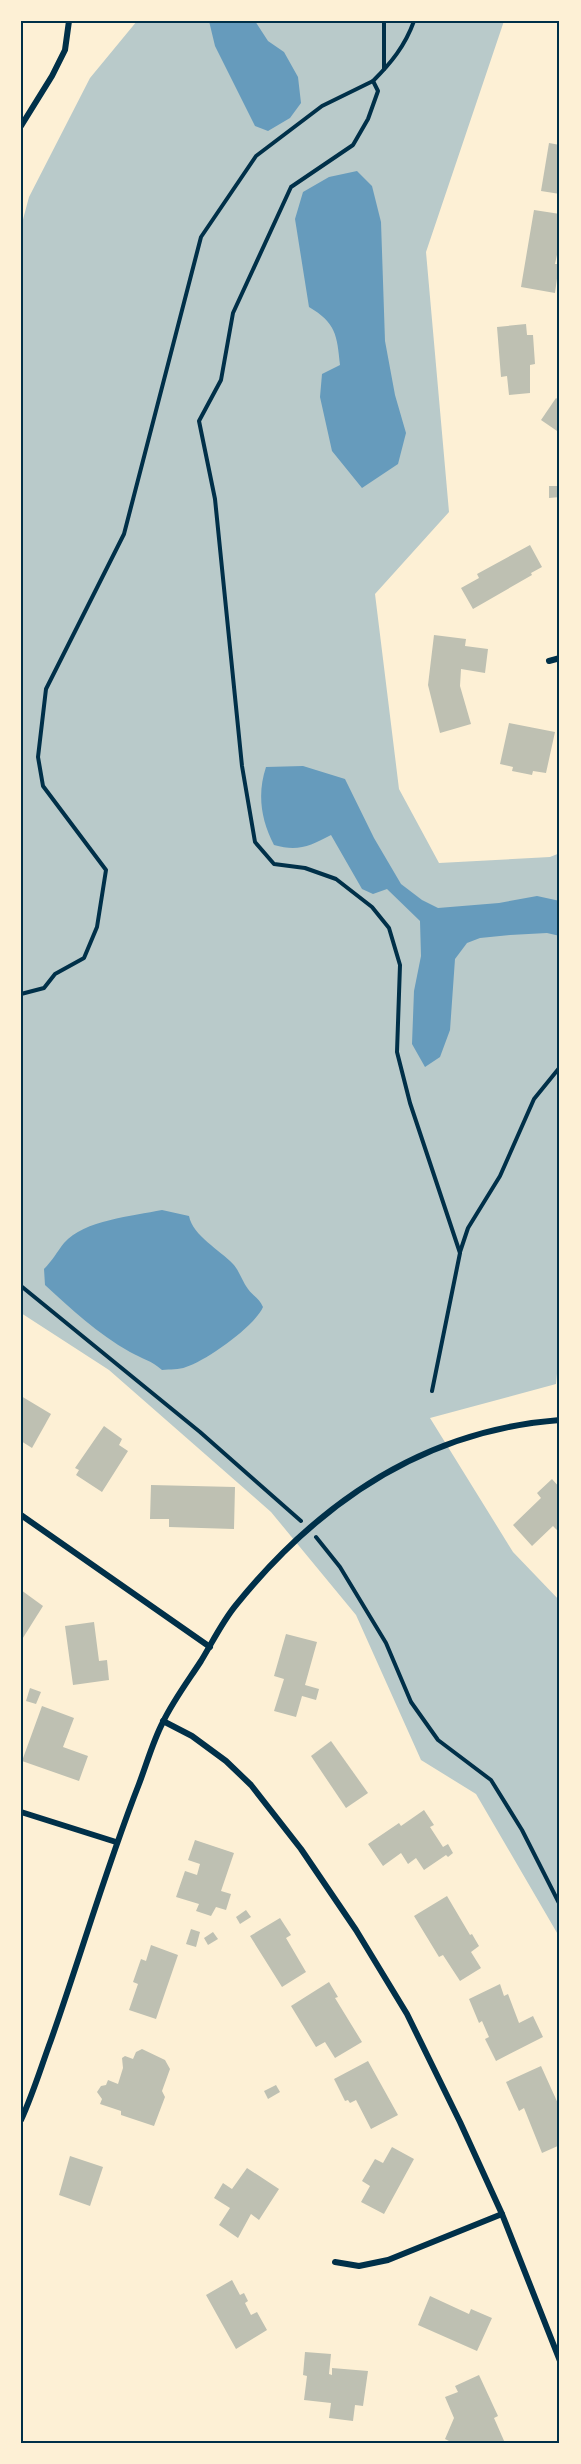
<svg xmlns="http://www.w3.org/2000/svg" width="581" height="2464" font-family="'Varela Round',sans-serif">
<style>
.green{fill:#b9caca}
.water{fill:#669bbc}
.building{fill:#bec0b2}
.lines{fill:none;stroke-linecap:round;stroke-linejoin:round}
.path{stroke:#003049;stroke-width:4}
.minor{stroke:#003049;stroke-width:6}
.neatline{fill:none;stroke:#003049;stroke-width:2}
</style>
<rect width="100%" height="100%" fill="#fdf0d5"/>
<path class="green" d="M137 21H504L426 252 449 512 375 594 399 789 439 863 550 857 560 853V1342L556 1384 430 1418 513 1552 560 1601V1938L476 1794 421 1760 356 1615 271 1512 109 1370 21 1313V227L29 197 90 78Z"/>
<g class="water">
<path d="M209 21H255L268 41 284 52 298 77 301 103 290 118 268 131 255 126 215 46Z"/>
<path d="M357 171 372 186 381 222 385 341 395 395 406 433 398 464 362 488 332 451 320 397 322 374 340 365C337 335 336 323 309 307L295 219 303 192 329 177Z"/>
<path d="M303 766 345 779 374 838 401 884 422 900 438 908 499 903 537 896 560 901V936L547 933 510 935 480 938 467 943 455 959 450 1030 440 1057 425 1067 412 1044 414 991 421 956 420 921 387 889 373 894 362 889 331 835C310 846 298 852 274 845 261 820 257 794 266 767Z"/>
<path d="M162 1210 189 1216C193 1236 220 1250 233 1264 239 1270 242 1281 248 1289 253 1296 259 1298 263 1307 255 1326 206 1361 186 1367 179 1370 170 1369 162 1370 151 1360 142 1359 130 1352 98 1334 71 1309 45 1285L44 1269C52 1261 57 1252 64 1243 84 1220 133 1216 162 1210Z"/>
</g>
<g class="building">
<path d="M549 143 560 145V194L541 191Z"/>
<path d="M534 210 560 214V241L555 264H559L555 293 521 287Z"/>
<path d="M526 324 527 335H533L535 364 530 365V393L509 395 507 376 501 377 497 327Z"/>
<path d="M556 398 560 401V433L541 420Z"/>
<path d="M549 486H559L560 497 549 498Z"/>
<path d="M530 545 542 567 531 573 532 575 473 609 461 588 479 578 477 574Z"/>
<path d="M434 635 466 639 465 646 488 649 485 673 461 669 460 686 471 724 440 733 428 685Z"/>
<path d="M509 723 555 732 546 773 533 771 532 775 512 771 513 767 500 764Z"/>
<path d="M21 1396 51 1414 32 1448 21 1441Z"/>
<path d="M104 1426 122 1439 119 1445 128 1451 102 1492 76 1475 79 1470 75 1468Z"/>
<path d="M552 1479 560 1488V1533L553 1526 532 1546 513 1525 541 1498 537 1493Z"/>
<path d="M151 1485 235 1487 234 1529 169 1527V1519H150Z"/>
<path d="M21 1590 43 1606 21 1641Z"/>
<path d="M94 1622 99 1661 107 1660 109 1680 73 1685 65 1626Z"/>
<path d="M286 1634 317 1642 305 1685 319 1689 316 1700 302 1696 296 1717 274 1711 284 1679 274 1676Z"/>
<path d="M30 1688 41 1692 36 1704 26 1701Z"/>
<path d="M42 1706 74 1718 63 1747 88 1756 79 1781 22 1761Z"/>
<path d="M331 1741 368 1793 346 1808 311 1756Z"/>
<path d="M424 1810 434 1825 430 1827 443 1847 448 1844 453 1853 448 1857 446 1855 424 1870 416 1858 408 1864 401 1853 383 1866 368 1844 399 1823 401 1826Z"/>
<path d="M195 1840 234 1853 221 1891 231 1894 226 1910 216 1907 211 1916 196 1911 199 1904 176 1897 185 1871 197 1875 200 1864 188 1860Z"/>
<path d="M447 1896 470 1935 472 1934 479 1946 471 1952 481 1968 460 1981 443 1955 439 1957 414 1916Z"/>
<path d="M246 1910 251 1917 240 1924 236 1917Z"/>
<path d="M280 1918 291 1935 286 1938 306 1972 282 1987 250 1936Z"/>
<path d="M191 1929 200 1932 196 1947 186 1944Z"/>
<path d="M213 1932 218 1939 208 1945 204 1938Z"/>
<path d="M151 1945 178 1955 156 2019 129 2010 138 1984 133 1982 141 1959 146 1961Z"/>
<path d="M329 1982 338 1997 335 1998 362 2042 335 2058 325 2042 316 2047 291 2006Z"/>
<path d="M500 1984 504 1996 508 1994 519 2023 533 2016 543 2037 496 2061 485 2039 489 2037 482 2021 479 2023 469 1999Z"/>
<path d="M142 2049 165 2060 170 2069 162 2091 165 2097 154 2126 121 2115V2111L100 2104 102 2099 97 2092 101 2086 106 2085 108 2080 118 2084 123 2068 122 2058 125 2056 133 2059 136 2052Z"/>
<path d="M368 2061 398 2115 371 2129 356 2100 350 2103 348 2100 345 2101 334 2079Z"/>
<path d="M541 2066 560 2108V2145L542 2153 524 2108 519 2111 506 2082Z"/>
<path d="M276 2085 280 2092 268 2099 264 2091Z"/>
<path d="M392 2147 414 2159 384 2214 361 2202 370 2186 362 2181 375 2159 383 2163Z"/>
<path d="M70 2156 103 2167 90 2206 59 2195Z"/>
<path d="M247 2168 279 2189 259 2220 251 2214 238 2238 219 2225 230 2208 214 2198 223 2183 232 2189Z"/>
<path d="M232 2280 240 2295 244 2293 248 2301 245 2303 251 2315 257 2312 267 2330 236 2349 206 2295Z"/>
<path d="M430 2296 469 2314 471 2309 492 2318 477 2351 418 2325Z"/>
<path d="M305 2352 331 2354 329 2374 332 2375V2368L368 2371 363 2406 355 2405 353 2421 329 2418 331 2403 304 2400 307 2376 303 2375Z"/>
<path d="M479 2375 498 2416 494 2418 505 2443H480L478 2441 473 2443H453L445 2439 454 2418 445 2397 458 2392 455 2386Z"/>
</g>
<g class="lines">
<g class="path">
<path d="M384 69V21"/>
<path d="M373 81C391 63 405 46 414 21"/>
<path d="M21 994 44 988 55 974 84 958 97 927 106 870 43 786 38 757 46 689 124 534 201 237 256 156 322 106 373 81 378 91 368 119 353 145 291 187 233 313 221 380 199 421 215 499 242 766 255 842 274 864 305 868 336 879 372 907 389 928 400 965 397 1052 410 1103 460 1253 432 1391"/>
<path d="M460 1252 468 1228 500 1176 534 1099 560 1067"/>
<path d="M21 1286 200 1432 301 1521"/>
<path d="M316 1537 340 1567 386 1643 411 1702 438 1740 491 1780 522 1830 560 1905"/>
</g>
<g class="minor">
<path d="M21 126 52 76 65 50 69 21"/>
<path d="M549 661 560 658"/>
<path d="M21 1515 210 1647"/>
<path d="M163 1721 192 1736 226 1761 251 1785 301 1849 356 1930 407 2014 460 2122 502 2214 560 2361"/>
<path d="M21 1812 116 1842"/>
<path d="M21 2120C33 2094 41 2067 51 2040 81 1955 106 1868 139 1784 147 1763 153 1741 163 1722 173 1701 188 1681 201 1661 212 1643 222 1622 236 1605 320 1501 425 1430 560 1420"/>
<path d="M335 2262 359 2266 388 2260 502 2214"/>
</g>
</g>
<rect width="581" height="2464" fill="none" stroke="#fdf0d5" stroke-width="45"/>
<rect x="22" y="22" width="536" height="2420" class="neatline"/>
</svg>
